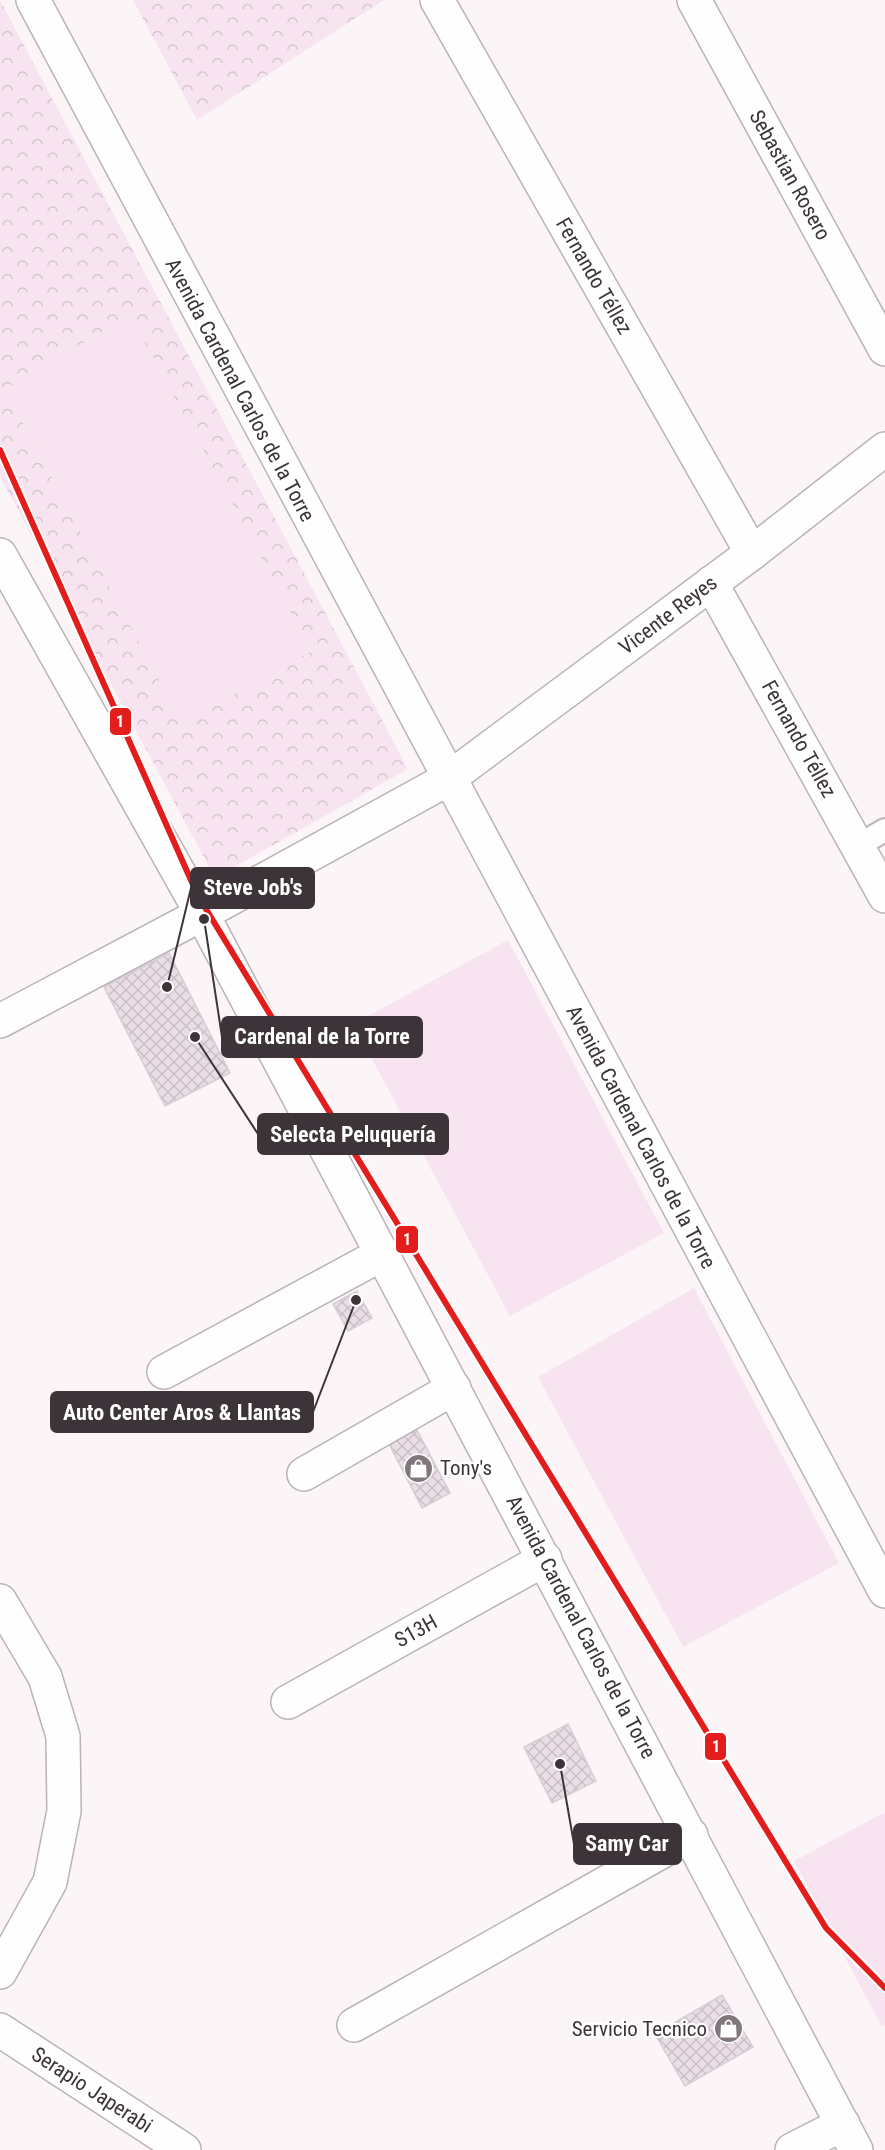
<svg xmlns="http://www.w3.org/2000/svg" width="885" height="2150" font-family="'Roboto Condensed',sans-serif">
<style>
.park{fill:url(#park-crowns)}
.pitch{fill:#f8e4f0}
.building{fill:url(#building-cross-hatch);stroke:#d6ced3;stroke-width:1.5}
.lines{fill:none;stroke-linecap:round;stroke-linejoin:round}
.service-casing{stroke:#bab3b7;stroke-width:26}
.minor-casing{stroke:#bab3b7;stroke-width:36}
.tertiary-casing{stroke:#bab3b7;stroke-width:36}
.service{stroke:#fefefe;stroke-width:22}
.minor{stroke:#fefefe;stroke-width:33}
.tertiary{stroke:#fefefe;stroke-width:33}
.metro-1-casing{stroke:#fff;stroke-width:10}
.metro-1{stroke:#e31d1b;stroke-width:6}
.labels{text-anchor:middle;stroke-width:4.5;stroke-linejoin:round;paint-order:stroke}
.street-label{font-size:21px;fill:#3d343a;stroke:#fff}
.poi-label{font-size:21px;fill:#3d343a;stroke:#fff;text-anchor:start}
.leader{fill:none;stroke:#3d343a;stroke-width:2}
.callout-dot{fill:#3d343a;stroke:#fff;stroke-width:2}
.callout{fill:#3d343a;stroke:#3d343a;stroke-width:2}
.callout-label{font-size:22px;text-anchor:middle;font-weight:bold;fill:#fff}
.line-badge{stroke:#fff;stroke-width:2}
.badge-label{font-size:16px;text-anchor:middle;font-weight:bold;fill:#fff}
</style>
<defs>
<pattern id="park-crowns" width="20" height="18" patternUnits="userSpaceOnUse" patternTransform="scale(1.5)"><rect width="20" height="18" fill="#f8e4f0"/><path d="M2 6a3 3 0 1 1 6 0M12 15a3 3 0 1 1 6 0" fill="none" stroke="#d6c4cf"/></pattern>
<pattern id="building-cross-hatch" width="8" height="8" patternUnits="userSpaceOnUse" patternTransform="scale(1.5)"><rect width="8" height="8" fill="#eadee6"/><path d="M0 0l8 8M0 8l8-8" fill="none" stroke="#cabfc6"/></pattern>
</defs>
<rect width="100%" height="100%" fill="#fbf5f8"/>
<g class="park">
<path d="M0 0 408 769 215 878 0 477Z"/>
<path d="M133 0H384L197 120Z"/>
</g>
<g class="pitch">
<path d="M130 315 312 651 182 724 5 389Z"/>
<path d="M508 940 664 1233 510 1316 353 1024Z"/>
<path d="M694 1288 839 1563 683 1647 538 1377Z"/>
<path d="M885 1812V2025L882 2027 794 1861Z"/>
</g>
<g class="building">
<path d="M169 953 230 1073 165 1106 104 987Z"/>
<path d="M357 1291 372 1318 348 1331 333 1304Z"/>
<path d="M416 1428 450 1493 422 1508 388 1442Z"/>
<path d="M568 1724 596 1781 552 1803 524 1747Z"/>
<path d="M722 1995 753 2047 685 2086 655 2034Z"/>
</g>
<g class="lines">
<defs>
<path id="service" d="M859 845 885 830"/>
<g id="minor">
<path d="M437 0 752 553"/>
<path d="M694 0 885 349"/>
<path d="M711 583 885 896"/>
<path d="M0 1021 202 914 448 779 752 553 885 449"/>
<path d="M164 1372 382 1254"/>
<path d="M304 1474 454 1388"/>
<path d="M0 1601 45 1677 63 1736 64 1811 50 1882 0 1972"/>
<path d="M288 1702 545 1559"/>
<path d="M354 2025 691 1835"/>
<path d="M0 2030 184 2150"/>
<path d="M792 2150 843 2124"/>
</g>
<g id="tertiary">
<path d="M33 0 885 1591"/>
<path d="M0 555 202 914 856 2150"/>
</g>
</defs>
<use href="#service" class="service-casing"/>
<use href="#minor" class="minor-casing"/>
<use href="#tertiary" class="tertiary-casing"/>
<use href="#service" class="service"/>
<use href="#minor" class="minor"/>
<use href="#tertiary" class="tertiary"/>
<defs>
<path id="metro-1" d="M0 450 198 896 826 1928 885 1988"/>
</defs>
<use href="#metro-1" class="metro-1-casing"/>
<use href="#metro-1" class="metro-1"/>
</g>
<defs>
<symbol id="shop-disc" viewBox="-11 -11 22 22"><circle r="9.5" fill="#80787c" stroke="#fff"/><path d="M-5-2.5h2.3a2.7 3.5 0 0 1 5.4 0H5L5.5 6h-11ZM-1.5-2.5h3a1.5 2.3 0 0 0-3 0Z" fill="#fff"/></symbol>
</defs>
<g fill-rule="evenodd">
<use href="#shop-disc" x="402" y="1452" width="33" height="33"/>
<use href="#shop-disc" x="712" y="2012" width="33" height="33"/>
</g>
<g class="labels">
<g class="street-label">
<text transform="translate(790 175) rotate(61)" y="7">Sebastian Rosero</text>
<text transform="translate(594 276) rotate(60)" y="7">Fernando Téllez</text>
<text transform="translate(240 390) rotate(62)" y="7">Avenida Cardenal Carlos de la Torre</text>
<text transform="translate(668 615) rotate(-37)" y="7">Vicente Reyes</text>
<text transform="translate(799 739) rotate(61)" y="7">Fernando Téllez</text>
<text transform="translate(641 1137) rotate(62)" y="7">Avenida Cardenal Carlos de la Torre</text>
<text transform="translate(581 1627) rotate(62)" y="7">Avenida Cardenal Carlos de la Torre</text>
<text transform="translate(416 1631) rotate(-29)" y="7">S13H</text>
<text transform="translate(92 2090) rotate(33)" y="7">Serapio Japerabi</text>
</g>
<g class="poi-label">
<text x="440" y="1475">Tony's</text>
<text x="707" y="2036" text-anchor="end">Servicio Tecnico</text>
</g>
</g>
<path class="leader" d="M167 987L191 888M204 919L222 1037M195 1037L258 1134M356 1300L313 1412M560 1764L574 1844"/>
<g class="callout-dot">
<circle cx="167" cy="987" r="6"/>
<circle cx="204" cy="919" r="6"/>
<circle cx="195" cy="1037" r="6"/>
<circle cx="356" cy="1300" r="6"/>
<circle cx="560" cy="1764" r="6"/>
</g>
<g class="callout">
<rect x="191" y="868" width="123" height="40" rx="6"/>
<rect x="222" y="1017" width="200" height="40" rx="6"/>
<rect x="258" y="1114" width="190" height="40" rx="6"/>
<rect x="51" y="1392" width="262" height="40" rx="6"/>
<rect x="574" y="1824" width="107" height="40" rx="6"/>
</g>
<g class="callout-label">
<text x="253" y="895">Steve Job's</text>
<text x="322" y="1044">Cardenal de la Torre</text>
<text x="353" y="1142">Selecta Peluquería</text>
<text x="182" y="1420">Auto Center Aros &amp; Llantas</text>
<text x="627" y="1851">Samy Car</text>
</g>
<g class="line-badge">
<rect x="109" y="707" width="23" height="29" rx="6" fill="#e31d1b"/>
<rect x="395" y="1225" width="24" height="29" rx="6" fill="#e31d1b"/>
<rect x="704" y="1732" width="23" height="29" rx="6" fill="#e31d1b"/>
</g>
<g class="badge-label">
<text x="120" y="727">1</text>
<text x="407" y="1245">1</text>
<text x="716" y="1752">1</text>
</g>
</svg>
